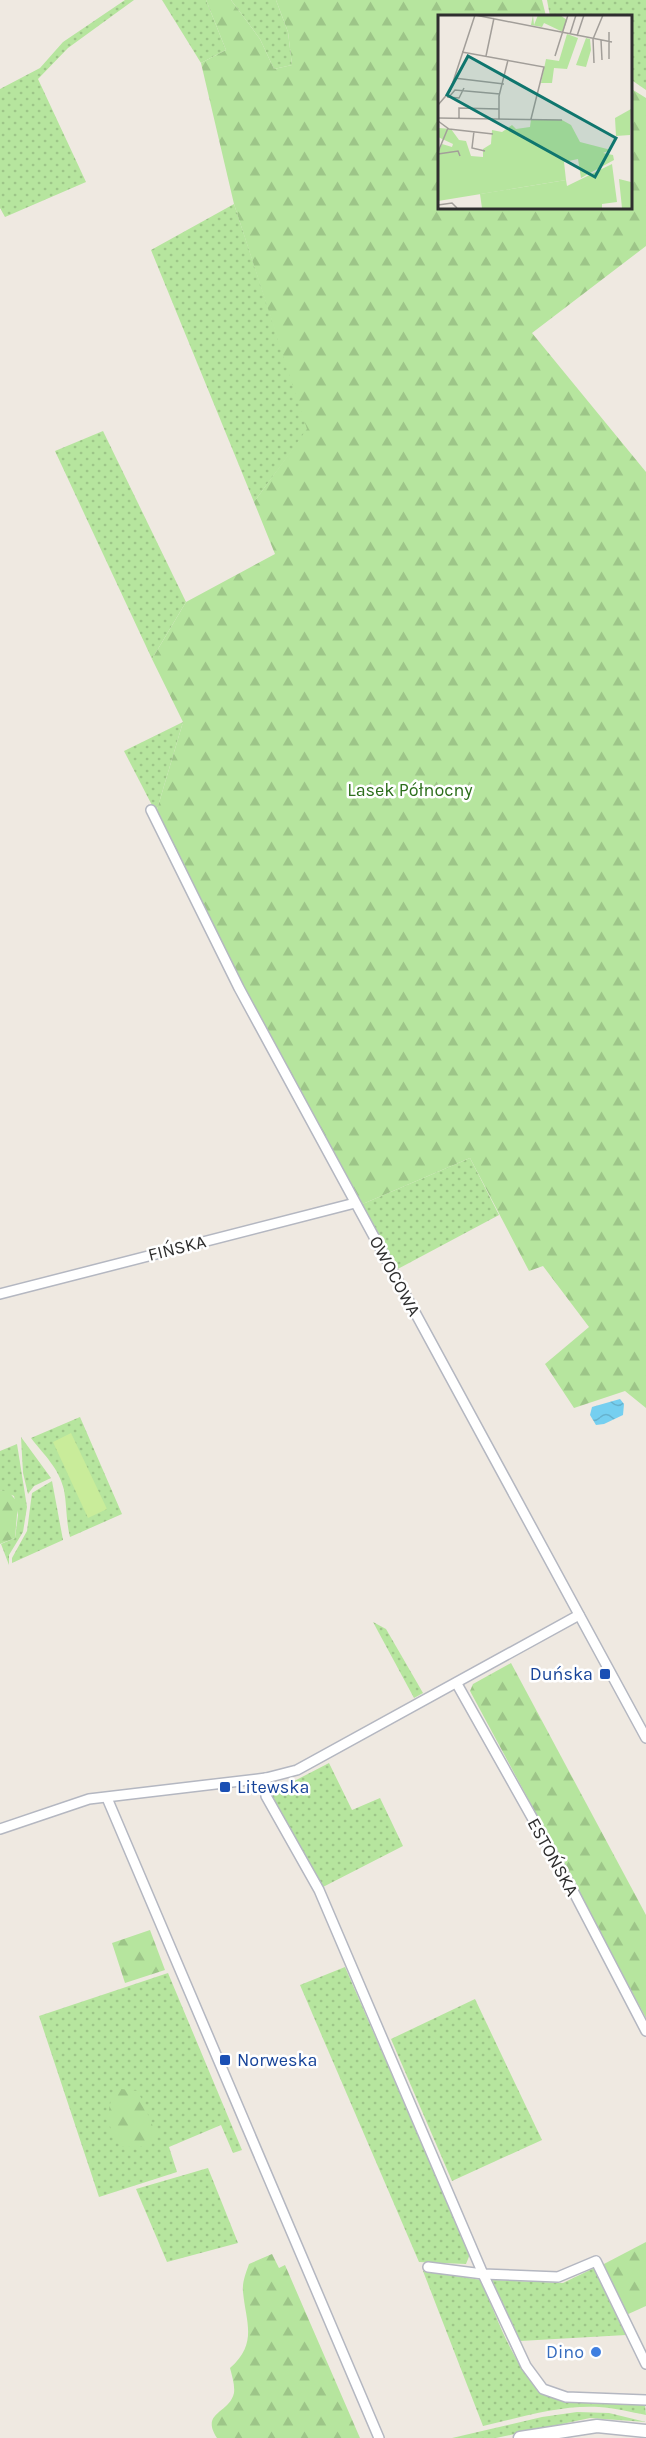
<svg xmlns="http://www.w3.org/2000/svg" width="646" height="2438" font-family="Karla,sans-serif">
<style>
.grass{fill:url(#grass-dots)}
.forest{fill:url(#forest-firs)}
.pitch{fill:#c9ec9a}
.water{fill:url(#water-waves)}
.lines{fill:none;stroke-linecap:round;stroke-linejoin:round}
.minor-casing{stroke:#b4b7c1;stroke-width:12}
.secondary-casing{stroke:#b4b7c1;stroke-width:15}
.minor{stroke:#fff;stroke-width:9}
.secondary{stroke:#fff;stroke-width:12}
.transit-dot{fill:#1a4fb4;stroke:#fff;stroke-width:2}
.shop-dot{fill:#3f7fe0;stroke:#fff;stroke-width:2}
.labels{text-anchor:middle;stroke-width:5;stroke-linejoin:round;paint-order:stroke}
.park-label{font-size:18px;fill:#2c6e1b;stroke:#fff}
.street-label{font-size:18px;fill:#2e2e2e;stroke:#fff}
.transit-label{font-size:18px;fill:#164399;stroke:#fff;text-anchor:start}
.shop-label{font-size:18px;fill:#366cbe;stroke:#fff;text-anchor:end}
.inset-road{fill:none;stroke:#a29e99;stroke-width:1.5}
.view{fill:#0f766e;fill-opacity:0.15;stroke:#0f766e;stroke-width:3}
.inset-edge{fill:none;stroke:#2e2e2e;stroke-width:3}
</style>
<defs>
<pattern id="grass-dots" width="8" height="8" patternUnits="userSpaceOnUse" patternTransform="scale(1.5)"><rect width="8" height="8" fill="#b6e59e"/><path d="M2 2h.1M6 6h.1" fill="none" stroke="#9dc588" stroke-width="1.8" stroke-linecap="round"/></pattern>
<pattern id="forest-firs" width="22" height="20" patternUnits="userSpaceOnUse" patternTransform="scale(1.5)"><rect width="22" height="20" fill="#b6e59e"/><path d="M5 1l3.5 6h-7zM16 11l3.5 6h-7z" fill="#9dc588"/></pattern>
<pattern id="water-waves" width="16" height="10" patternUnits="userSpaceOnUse" patternTransform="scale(1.5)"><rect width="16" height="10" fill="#75cff0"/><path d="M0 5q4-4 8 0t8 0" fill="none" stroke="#66b2ce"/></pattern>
</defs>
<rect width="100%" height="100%" fill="#efe9e1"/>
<g class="grass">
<path d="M125 0H134L68 48 38 79 86 182 5 217 0 208V89L40 68 63 42Z"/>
<path d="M162 0H206L226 50 201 63Z"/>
<path d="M231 0H276L288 32 292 65 274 69 260 39Z"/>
<path d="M547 0H646V90L630 79V16H550Z"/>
<path d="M234 204 308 429 254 502 151 250Z"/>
<path d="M103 431 186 602 152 659 55 451Z"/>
<path d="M183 722 156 813 124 751Z"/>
<path d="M470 1158 499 1215 394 1271 358 1206Z"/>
<path d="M80 1417 122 1514 70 1537C66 1522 67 1506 64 1490 59 1468 44 1455 31 1438Z"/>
<path d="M21 1437 51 1478 34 1486 28 1494 23 1473Z"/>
<path d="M17 1444 27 1507 23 1532 9 1555V1565L1 1544 15 1538 18 1515 14 1496 0 1490V1451Z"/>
<path d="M52 1481 63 1540 12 1563V1558L27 1531 32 1493Z"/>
<path d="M373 1622 386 1629 423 1693 414 1698Z"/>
<path d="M329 1763 352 1810 380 1798 403 1846 321 1888 272 1797 275 1791Z"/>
<path d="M345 1967 470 2254 466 2264 419 2262 300 1985Z"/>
<path d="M168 1973 242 2150 233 2153 221 2125 169 2147 177 2172 99 2197 39 2016Z"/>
<path d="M475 1999 542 2140 452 2181 391 2039Z"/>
<path d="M208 2168 238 2243 167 2262 136 2189Z"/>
<path d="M594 2268 626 2335 520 2341 492 2280 563 2283Z"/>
<path d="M423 2271 481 2280C497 2316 520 2393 563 2400 590 2405 618 2398 645 2405L646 2415C631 2412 615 2408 599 2407 560 2405 522 2417 483 2426Z"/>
<path d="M577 2412 609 2413 646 2422 590 2418 496 2438H452L542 2417Z"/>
</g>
<g class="forest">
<path d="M206 0H231L260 39 274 69 292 65 288 32 276 0H542L546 16H439V207H630V88L646 98V246L532 333 646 472V1408L625 1391 574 1408 545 1364 589 1327 543 1266 529 1271 470 1158 358 1206 213 929 156 813 183 722 152 659 186 602 275 554 254 502 307 429 234 204 201 63 226 50Z"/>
<path d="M0 1490 9 1492 18 1503 15 1538 0 1544Z"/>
<path d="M511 1663 646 1915V2018L470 1691 473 1684Z"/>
<path d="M150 1930 165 1970 125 1983 112 1943Z"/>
<path d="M121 2089 138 2091 157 2136 145 2146 122 2147C106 2125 106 2119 113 2092Z"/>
<path d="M646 2242V2306L626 2315 602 2265Z"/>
<path d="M272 2254 279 2268 285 2265 360 2438H217C200 2412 229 2414 234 2393 235 2385 232 2376 230 2368 258 2343 246 2323 243 2292 242 2282 246 2273 249 2264Z"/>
</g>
<path class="pitch" d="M71 1433 107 1509 88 1518 53 1442Z"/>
<path class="water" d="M620 1399 624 1404 623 1415 604 1424 596 1425 590 1415 592 1407Z"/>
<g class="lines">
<defs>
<g id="minor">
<path d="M151 810 239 988 646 1738"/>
<path d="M0 1294 355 1203"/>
<path d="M457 1684 570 1885 646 2031"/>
<path d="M266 1778V1796L319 1890 483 2274 526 2366 543 2389 566 2397 646 2400"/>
<path d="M107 1798 379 2438"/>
<path d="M0 1829 89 1799 266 1778 297 1770 579 1615"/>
<path d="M428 2267 483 2274 558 2277 596 2261 646 2364"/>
</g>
<path id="secondary" d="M520 2438 597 2426 646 2431"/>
</defs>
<use href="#minor" class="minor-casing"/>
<use href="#secondary" class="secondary-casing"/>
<use href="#minor" class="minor"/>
<use href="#secondary" class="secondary"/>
</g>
<g class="transit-dot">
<rect x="599" y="1668" width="12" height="12" rx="3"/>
<rect x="219" y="1781" width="12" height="12" rx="3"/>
<rect x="219" y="2054" width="12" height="12" rx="3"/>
</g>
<circle class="shop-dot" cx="596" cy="2352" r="6"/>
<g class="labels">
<g class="park-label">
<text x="410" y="796">Lasek Północny</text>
</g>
<g class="street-label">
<text transform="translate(177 1248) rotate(-14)" y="6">FIŃSKA</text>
<text transform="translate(395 1276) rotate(62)" y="6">OWOCOWA</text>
<text transform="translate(553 1857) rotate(61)" y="6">ESTOŃSKA</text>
</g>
<g class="transit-label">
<text x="593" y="1680" text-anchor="end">Duńska</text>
<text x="237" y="1793">Litewska</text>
<text x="237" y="2066">Norweska</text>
</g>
<g class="shop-label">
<text x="584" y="2358">Dino</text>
</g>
</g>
<g transform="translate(438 15)">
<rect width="194" height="194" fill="#efe9e1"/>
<path d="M95 0 96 10 100 0H122L129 5 125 17 106 8 104 12 93 10ZM148 23 152 24 153 35 148 52 138 50ZM174 149 179 187 164 189V193H44L42 179 128 165 129 171Z" fill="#b6e59e"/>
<path d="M129 19 140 23 129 54 116 53 114 68H103L108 44 121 46ZM193 94 192 120 178 121 177 103ZM93 104 124 105 133 110 142 127 173 135 165 138 175 140 176 145 143 163 140 144 126 147 128 165 0 186V138L4 129 14 132 15 129 0 122V107L1 113 13 114 21 125 28 126 33 141 45 142V134L53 129 54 115 64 117 74 110 78 114 92 112ZM181 164 193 167V193H184Z" fill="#b6e59e"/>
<path class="inset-road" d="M37 0 174 27M171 17V44M132 19 138 0M139 21 146 0M155 24 165 0M155 24 156 48M163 25 164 45M24 37 106 52 93 104M48 41 56 3M117 41 130 0M16 63 66 69M9 82 21 83 26 73M11 82 17 75 62 79M0 90 12 76 37 0M0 103 124 105M21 103V93L61 94M61 104V81L70 45M0 106 11 114 55 119M36 116 34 133 47 136M0 137 10 113M0 139 20 136 22 141M0 190 14 188 19 193"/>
<path class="view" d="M30 41 178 123 157 162 9 80Z"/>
<rect width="194" height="194" class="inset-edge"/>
</g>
</svg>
